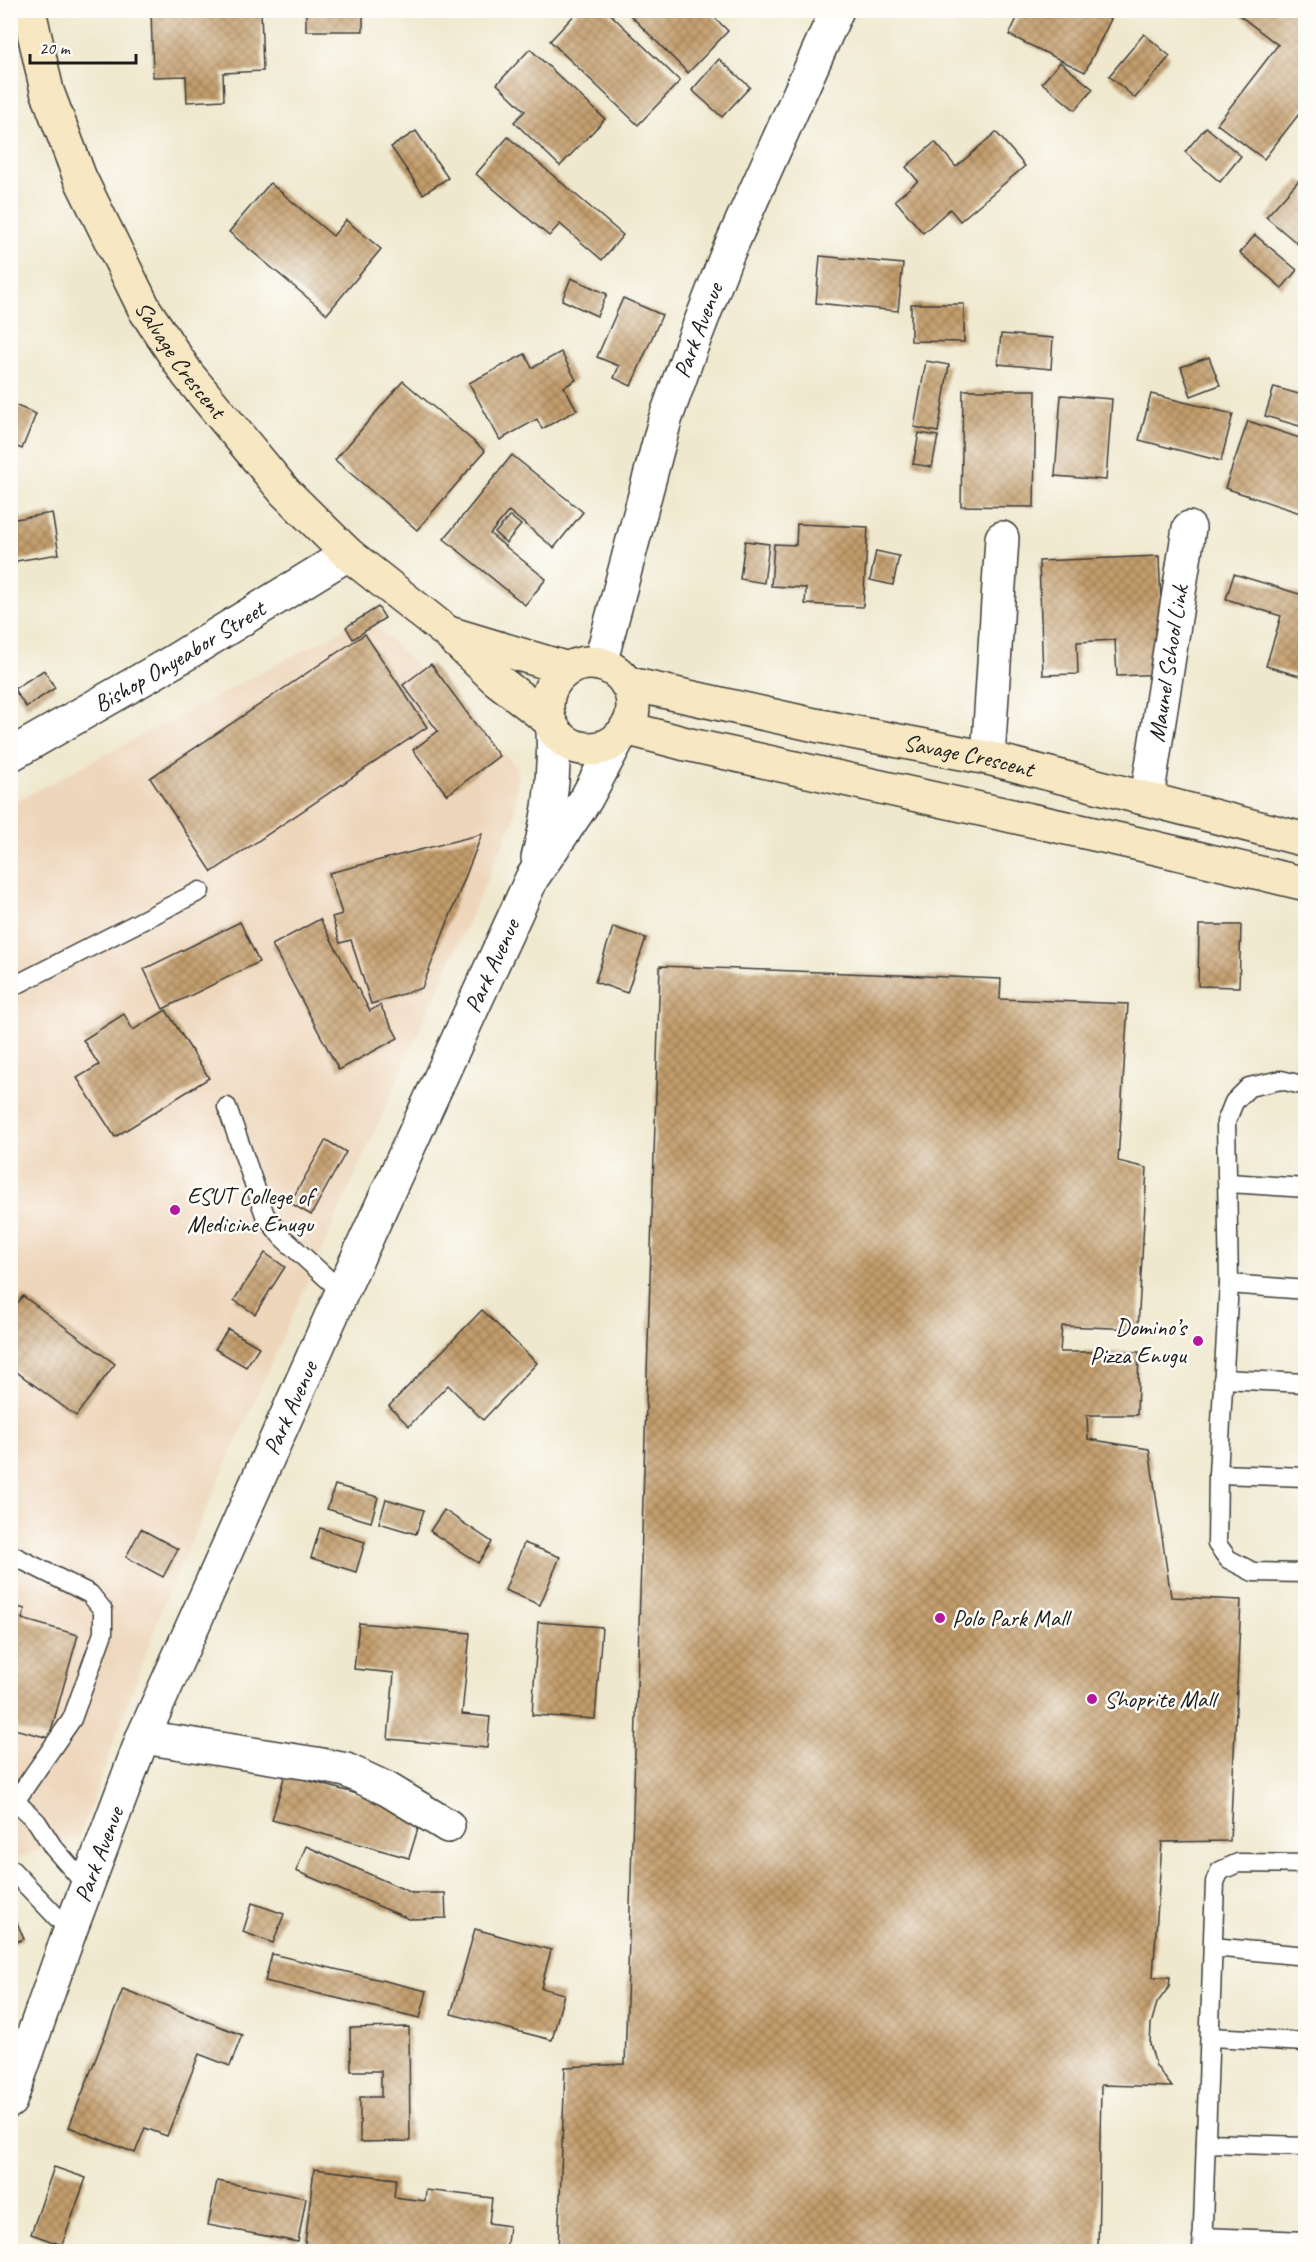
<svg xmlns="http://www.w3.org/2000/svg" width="1316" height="2262" font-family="Caveat,sans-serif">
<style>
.built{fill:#eed6bb}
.building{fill:url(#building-cross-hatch)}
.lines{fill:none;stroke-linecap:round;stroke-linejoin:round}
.service-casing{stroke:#3c3b37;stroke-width:21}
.minor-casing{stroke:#3c3b37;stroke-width:36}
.tertiary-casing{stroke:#3c3b37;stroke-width:36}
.secondary-casing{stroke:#3c3b37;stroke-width:36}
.service{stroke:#fff;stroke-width:18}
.minor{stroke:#fff;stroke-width:33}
.tertiary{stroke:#fff;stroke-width:33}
.secondary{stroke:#f7e8c3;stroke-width:33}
.poi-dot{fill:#b5179e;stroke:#fdfcf7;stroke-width:2}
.labels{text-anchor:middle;stroke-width:5;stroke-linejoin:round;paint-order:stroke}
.street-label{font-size:24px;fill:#1c1c1c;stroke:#fdfcf7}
.poi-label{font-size:24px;fill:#1c1c1c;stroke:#fdfcf7;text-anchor:start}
</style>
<defs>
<pattern id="building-cross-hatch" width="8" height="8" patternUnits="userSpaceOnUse" patternTransform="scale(1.5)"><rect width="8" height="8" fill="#c39d6c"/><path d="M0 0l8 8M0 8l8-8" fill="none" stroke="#9e7f58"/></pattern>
</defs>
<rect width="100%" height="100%" fill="#fdfcf7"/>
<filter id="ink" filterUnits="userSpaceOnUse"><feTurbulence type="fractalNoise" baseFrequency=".0167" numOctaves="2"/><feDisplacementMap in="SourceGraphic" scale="12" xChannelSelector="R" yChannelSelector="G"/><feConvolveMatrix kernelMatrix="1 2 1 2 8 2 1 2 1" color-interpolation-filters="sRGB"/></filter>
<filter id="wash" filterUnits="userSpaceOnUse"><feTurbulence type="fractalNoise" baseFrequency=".008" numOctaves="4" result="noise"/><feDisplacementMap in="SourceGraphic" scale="24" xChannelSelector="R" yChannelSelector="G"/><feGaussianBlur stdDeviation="1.35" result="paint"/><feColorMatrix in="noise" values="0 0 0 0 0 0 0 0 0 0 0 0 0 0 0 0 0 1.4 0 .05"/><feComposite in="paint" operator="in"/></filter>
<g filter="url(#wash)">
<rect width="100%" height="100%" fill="#efe8ce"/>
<path class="built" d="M367 617 518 768 514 819 165 1601 80 1836 11 1860V804Z"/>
<g id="blocks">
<g class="building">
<path d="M151 10H261L263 71 223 73 224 100 187 102 186 76 153 77Z"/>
<rect x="306" y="10" width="57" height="21"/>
<path d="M579 10H606L680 81 638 125 550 41Z"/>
<path d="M635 10H707L728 31 688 73 630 15Z"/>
<path d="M1021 10H1094L1111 19 1085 72 1009 35Z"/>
<path d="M1243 10H1306V105L1264 159 1217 124 1278 45 1239 15Z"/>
<path d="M1144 34 1170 56 1135 98 1109 76Z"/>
<path d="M530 49 605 119 560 166 514 122 525 111 497 84Z"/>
<path d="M719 59 750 87 722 117 692 90Z"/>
<path d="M1060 62 1093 89 1075 110 1042 83Z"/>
<path d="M1206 127 1241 156 1220 182 1185 152Z"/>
<path d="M416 131 448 178 423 194 391 147Z"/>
<path d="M996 132 1025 166 960 221 950 209 923 233 895 200 918 181 906 167 935 142 956 167Z"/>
<path d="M508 137 623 235 602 260 560 224 549 236 476 174Z"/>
<path d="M1300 179 1306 184V251L1266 217Z"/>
<path d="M270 183 333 236 346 220 381 249 327 314 229 232Z"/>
<path d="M1255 235 1297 270 1282 288 1240 253Z"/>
<path d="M820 256 903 264 898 311 816 303Z"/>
<path d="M571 278 607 294 597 316 562 300Z"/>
<path d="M623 298 662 315 631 386 614 378 619 366 597 357Z"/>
<path d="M911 304H964V342L911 341Z"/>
<path d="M1001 334 1053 338 1051 369 998 364Z"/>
<path d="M561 352 576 380 564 387 577 410 542 429 537 419 500 440 469 383 525 354 532 368Z"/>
<path d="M1209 357 1220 385 1191 396 1181 367Z"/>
<path d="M926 361 949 365 938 432 914 427Z"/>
<path d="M403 381 485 451 417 530 335 460Z"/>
<path d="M1274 387 1306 396V428L1265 416Z"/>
<path d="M963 390H1036L1034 507 961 506Z"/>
<path d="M1151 394 1233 414 1221 461 1139 440Z"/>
<path d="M1061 395 1112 399 1106 480 1055 476Z"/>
<path d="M10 403 36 414 22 449 10 444Z"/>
<path d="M1248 421 1306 440V515L1225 488Z"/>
<path d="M919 433 938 436 932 467 913 464Z"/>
<path d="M512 455 583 512 554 548 509 511 490 534 546 579 525 605 444 539Z"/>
<path d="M52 513 59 554 10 562V520Z"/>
<path d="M510 516 521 525 506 543 495 533Z"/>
<path d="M797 524 868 527 863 607 805 604 806 588 771 586 774 544 796 545Z"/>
<path d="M745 541 769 544 764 583 740 579Z"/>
<path d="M876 551 899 556 893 585 870 580Z"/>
<path d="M1159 556 1164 674 1117 676 1115 640 1077 642 1078 674 1043 675 1039 561Z"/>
<path d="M1234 574 1306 596V678L1266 666 1281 616 1226 599Z"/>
<path d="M378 607 385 618 353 639 346 627Z"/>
<path d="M365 634 427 727 212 872 150 778Z"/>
<path d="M431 664 499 756 447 795 413 750 438 731 403 685Z"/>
<path d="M44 670 55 688 26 707 14 689Z"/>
<path d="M482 834 422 988 371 1004 351 940 340 943 332 917 342 914 329 873Z"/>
<path d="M320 919 370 1011 380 1005 398 1038 339 1070 272 945Z"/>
<path d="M240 922 259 962 163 1009 144 969Z"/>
<path d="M1199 925H1241L1239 987 1198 986Z"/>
<path d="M613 927 646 938 627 993 595 982Z"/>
<path d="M660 966 1001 979 1000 999 1128 1004 1118 1161 1147 1168 1138 1329 1062 1326 1060 1352H1139L1137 1415H1087L1088 1439 1149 1449 1171 1597 1241 1600 1230 1841 1162 1842 1153 1977H1170L1169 1987 1157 2003 1151 2024 1150 2044 1156 2066 1172 2087 1101 2085 1098 2252H558L565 2067 625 2064Z"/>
<path d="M166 1010 209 1078 115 1137 77 1078 99 1065 83 1040 124 1014 133 1030Z"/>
<path d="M326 1140 346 1152 311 1215 290 1203Z"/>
<path d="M265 1253 285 1267 255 1314 234 1300Z"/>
<path d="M23 1296 115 1364 76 1416 10 1367V1312Z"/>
<path d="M482 1310 537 1363 483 1420 448 1385 409 1426 389 1406Z"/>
<path d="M228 1329 259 1347 246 1367 215 1349Z"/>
<path d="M335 1485 378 1497 371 1522 327 1509Z"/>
<path d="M386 1499 424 1510 416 1534 379 1523Z"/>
<path d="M444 1510 492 1542 478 1563 430 1531Z"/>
<path d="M320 1528 365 1542 356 1572 311 1558Z"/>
<path d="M141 1529 178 1549 163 1577 126 1557Z"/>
<path d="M524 1543 560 1557 540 1605 505 1590Z"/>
<path d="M10 1605 25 1609 22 1619 78 1635 49 1738 10 1728Z"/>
<path d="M538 1622 602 1627 595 1719 532 1715Z"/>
<path d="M359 1623 470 1633 462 1714 490 1717 487 1748 388 1739 394 1673 354 1669Z"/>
<path d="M285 1774 423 1812 409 1858 272 1820Z"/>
<path d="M306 1846 412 1893H445L446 1918 409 1919 296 1871Z"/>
<path d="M252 1903 284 1914 273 1943 243 1932Z"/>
<path d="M10 1906 24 1939 10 1944Z"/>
<path d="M475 1929 551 1950 541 1988 564 1994 552 2040 451 2014Z"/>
<path d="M272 1954 427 1991 420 2018 265 1981Z"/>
<path d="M123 1989 242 2035 230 2066 199 2054 167 2136 145 2128 135 2153 69 2127Z"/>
<path d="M409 2027 410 2141 360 2142V2097H381V2071H351L350 2028Z"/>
<path d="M54 2167 86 2178 62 2245 31 2234Z"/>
<path d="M314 2169 396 2179 394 2197 425 2201 426 2190 492 2198 489 2223 509 2226 506 2252H304Z"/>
<path d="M217 2181 306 2198 298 2242 208 2225Z"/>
</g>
</g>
</g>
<g filter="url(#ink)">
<use href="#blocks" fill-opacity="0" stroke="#3c3b37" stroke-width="1.5"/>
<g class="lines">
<defs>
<g id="service">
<path d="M10 988 200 891"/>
<path d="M1306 1086 1281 1080 1249 1087 1234 1102 1226 1122 1229 1284 1218 1474 1217 1544 1228 1559 1253 1572 1306 1573"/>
<path d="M227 1107 265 1215 282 1237 342 1292"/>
<path d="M1229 1183 1306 1188"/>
<path d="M1229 1284 1306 1290"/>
<path d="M1223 1379 1306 1383"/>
<path d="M1218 1474 1306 1477"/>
<path d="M10 1554 90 1594 103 1610V1633L72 1719 16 1800"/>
<path d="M10 1796 37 1822 53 1847 87 1886"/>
<path d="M10 1868 70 1931"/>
<path d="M1213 1947 1306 1956"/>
<path d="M1210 2037 1306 2042"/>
<path d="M1206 2143 1306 2146"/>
<path d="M1202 2237 1306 2241"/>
<path d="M1202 2252 1215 1882 1220 1871 1238 1863 1306 1864"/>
</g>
<g id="minor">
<path id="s1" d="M10 755 174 661 348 554"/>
<path d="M988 758 1002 538"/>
<path id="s2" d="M1147 798 1189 528"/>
<path d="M143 1737 316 1764 346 1770 387 1789 448 1826"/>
</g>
<g id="tertiary">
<path id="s3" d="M600 664 665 420 690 350 726 257 837 10"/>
<path d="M538 858C550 816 555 773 553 730"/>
<path id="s4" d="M10 2101 70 1931 143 1737 342 1292 532 878 586 799 619 737"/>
</g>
<g id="secondary">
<path id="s5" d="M29 10 47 91 80 178 145 310 188 375 285 492 348 554 448 633 496 679 549 720"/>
<path d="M452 634 568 669"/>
<circle cx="590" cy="706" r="43"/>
<path id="s6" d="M626 683 815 725 988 758 1306 840"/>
<path d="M626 728 686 744 1139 844 1306 884"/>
</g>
</defs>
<use href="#service" class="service-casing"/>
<use href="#minor" class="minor-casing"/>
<use href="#tertiary" class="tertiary-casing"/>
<use href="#secondary" class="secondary-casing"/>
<use href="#service" class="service"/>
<use href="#minor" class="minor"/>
<use href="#tertiary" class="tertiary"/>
<use href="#secondary" class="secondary"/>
</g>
</g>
<g class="poi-dot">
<circle cx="175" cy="1210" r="6"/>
<circle cx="1198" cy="1341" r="6"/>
<circle cx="940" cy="1618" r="6"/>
<circle cx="1092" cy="1699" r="6"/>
</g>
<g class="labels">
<g class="street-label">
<text dy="8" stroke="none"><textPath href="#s3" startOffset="348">Park Avenue</textPath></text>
<text dy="8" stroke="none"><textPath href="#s5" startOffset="384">Salvage Crescent</textPath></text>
<text dy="8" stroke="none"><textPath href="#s1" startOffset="196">Bishop Onyeabor Street</textPath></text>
<text dy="8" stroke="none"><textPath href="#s2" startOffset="136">Maunel School Link</textPath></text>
<text dy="8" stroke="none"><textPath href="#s6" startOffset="350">Savage Crescent</textPath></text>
<text dy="8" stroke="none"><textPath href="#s4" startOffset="1234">Park Avenue</textPath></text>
<text dy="8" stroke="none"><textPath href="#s4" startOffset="748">Park Avenue</textPath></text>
<text dy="8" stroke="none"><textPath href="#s4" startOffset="262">Park Avenue</textPath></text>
</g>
<g class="poi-label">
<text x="187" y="1204">ESUT College of<tspan x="187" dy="28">Medicine Enugu</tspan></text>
<text x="1186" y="1335" text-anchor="end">Domino’s<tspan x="1186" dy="28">Pizza Enugu</tspan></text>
<text x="952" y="1626">Polo Park Mall</text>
<text x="1104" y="1707">Shoprite Mall</text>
</g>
</g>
<rect width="1316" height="2262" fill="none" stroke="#fdfcf7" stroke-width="36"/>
<path d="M30 54v9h106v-9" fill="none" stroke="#1c1c1c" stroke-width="3"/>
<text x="39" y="54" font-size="18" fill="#1c1c1c" stroke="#fdfcf7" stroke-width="4.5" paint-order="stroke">20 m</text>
</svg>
